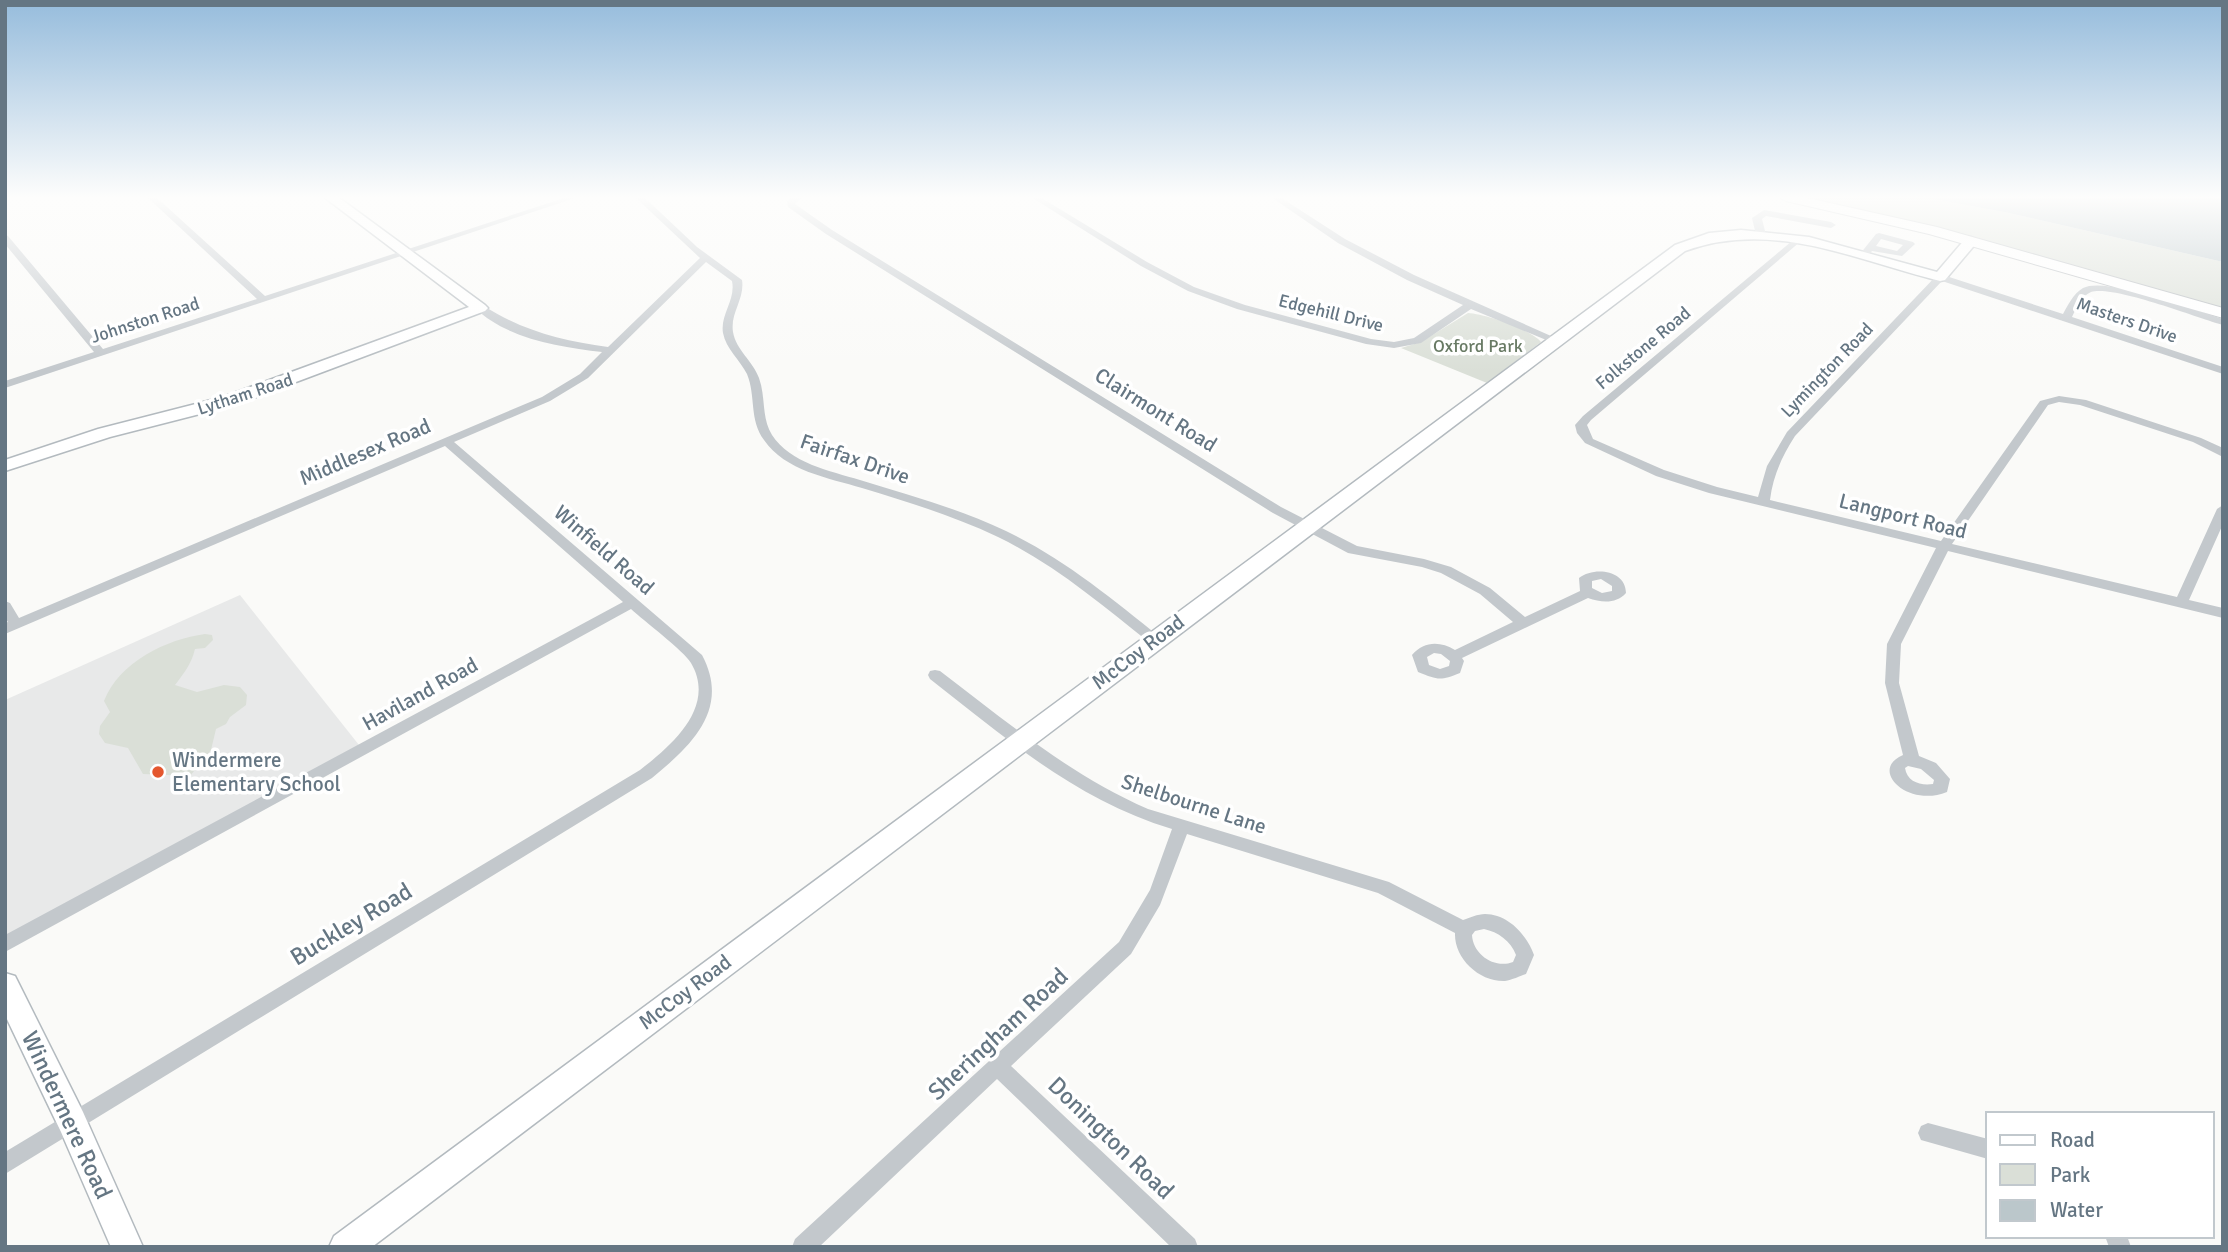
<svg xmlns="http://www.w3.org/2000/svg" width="2228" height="1252" font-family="Signika,sans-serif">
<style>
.built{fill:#e8e9e9}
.green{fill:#dadfd7}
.water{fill:#bbc7cb}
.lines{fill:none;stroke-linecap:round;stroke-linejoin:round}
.secondary-casing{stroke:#b3babf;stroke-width:3}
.primary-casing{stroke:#b5babe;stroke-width:2}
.street{fill:#c3c8cc;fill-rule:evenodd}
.secondary{fill:#fff;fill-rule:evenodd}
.primary{fill:#fff;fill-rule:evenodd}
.poi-dot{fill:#e4572e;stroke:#fff;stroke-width:2.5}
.labels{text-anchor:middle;stroke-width:7;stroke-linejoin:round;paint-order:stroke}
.far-street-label{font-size:18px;fill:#657683;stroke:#fff}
.far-park-label{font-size:18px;fill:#687a64;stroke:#fff}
.street-label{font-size:21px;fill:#657683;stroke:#fff}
.poi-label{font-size:21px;fill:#657683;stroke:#fff;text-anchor:start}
.near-street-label{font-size:24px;fill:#657683;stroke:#fff}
</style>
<rect width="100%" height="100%" fill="#fafaf8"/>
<path class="built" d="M240 595 359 745 5 936V700Z"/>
<g class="green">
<path d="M1786 197H1922L2009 213 2223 262V313L1858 212Z"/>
<path d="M1468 313C1485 314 1531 329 1541 342L1487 383 1401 348 1421 342Z"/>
<path d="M205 634 212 635 213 640 205 648 195 649C191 665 184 673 175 685L197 692 224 685 240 687 247 695 246 705 230 717 226 724 216 729 211 750 190 776 143 774 128 748 105 743 99 734 100 726 110 712 104 701C119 662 167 639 205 634Z"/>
</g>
<path class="water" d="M1922 197H2213L2223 199V262L2009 213Z"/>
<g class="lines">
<defs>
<g id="secondary">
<path d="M324 197H338L485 305 488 308 485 311 235 405 110 437 5 471V460L98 429 223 397 469 307Z"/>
<path d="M1741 230 1809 237 1937 272 1966 238 1971 237 1978 241 1945 280 1940 281C1855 260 1773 219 1685 251L372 1247H329L334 1236 1675 245 1709 233Z"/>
<path d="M5 973 15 976 83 1112 143 1247H111L61 1132 5 1015Z"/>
</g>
<path id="primary" d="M1779 197H1803L1937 227 2223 308V318L1929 234 1786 201Z"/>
</defs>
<use href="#secondary" class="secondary-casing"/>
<use href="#primary" class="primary-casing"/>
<g class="street">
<path d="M147 197H156L265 296 567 197H578L5 388V381L94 352 5 244V235L8 236 103 349 257 299Z"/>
<path d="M635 197H644L697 247 742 280C745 299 730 313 733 332 736 350 753 361 759 378 766 397 761 417 772 435 790 463 830 471 860 480 909 495 960 509 1006 531 1063 558 1111 598 1160 637L1162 640 1160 643H1150C1102 605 1054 564 998 537 954 516 908 502 862 488 829 478 785 471 764 440 749 420 756 396 747 374 740 360 726 349 723 333 720 314 736 300 732 281L706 262 588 378 550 401 454 442 702 655C731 709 691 746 652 778L5 1174V1152L640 770C671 746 717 707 691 663 684 651 644 621 631 609L5 952V935L623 602 445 446 5 634V623L8 622 5 618V601L10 603 19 618 542 397 580 374 602 352C560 347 507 339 475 308L484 306C523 331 563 341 608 347L700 258Z"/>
<path d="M792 197H802L795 204 832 230 1281 507 1357 546 1424 559 1451 567 1490 588 1525 617 1580 591 1579 578C1594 566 1626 570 1626 593 1616 604 1602 603 1588 598L1462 658 1464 661 1460 673C1440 681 1438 680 1418 672L1412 655C1424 641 1440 641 1455 650L1513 622 1480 594 1441 573 1422 567 1348 553 1273 513 826 234 788 207 787 201ZM1601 579 1612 586V591L1602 593 1592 588V581ZM1434 653 1441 654 1450 661 1449 666 1440 669 1429 665 1427 657Z"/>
<path d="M1031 197H1040L1147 262 1194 287 1245 305 1371 339 1394 342 1414 338 1463 305 1407 280 1338 243 1271 197H1280L1345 239 1414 275 1560 340 1559 342H1551L1471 309 1421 343 1394 348 1366 344 1237 309 1188 291 1141 266Z"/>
<path d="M1764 210 1831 222 1836 225 1831 228 1766 216 1762 219 1766 235 1761 238 1756 235 1752 218Z"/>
<path d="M1879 233 1913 242 1915 244 1902 256 1872 251 1866 258H1860V254L1876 234ZM1881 239 1903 245 1897 251 1876 246Z"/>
<path d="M1798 236 1801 237V241L1591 420 1587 425 1593 439 1664 470 1717 487 1758 497 1767 466 1787 432 1937 275 1940 274 2063 314C2068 305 2073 294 2083 288 2106 276 2196 310 2223 319V325C2197 318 2114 285 2091 292 2081 296 2076 309 2072 317L2223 367V374L1942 281 1795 436C1782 456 1773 476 1770 500L1941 541 2040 401 2059 396 2086 400 2201 438 2223 448V457L2193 442 2080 405 2059 402 2048 405 1952 544 2177 597 2217 509 2223 505V524L2189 600 2223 608V618L1948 551 1901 644 1899 683 1919 756 1936 763 1950 779 1947 792C1908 808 1868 770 1903 755L1885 683 1887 644 1936 548 1709 493 1656 476 1585 443 1577 433 1575 425 1583 416ZM1908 766 1921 769 1934 780 1933 784C1921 786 1907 782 1905 768Z"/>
<path d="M935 670 940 671C1007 722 1070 775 1148 809L1389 882 1463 920C1469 918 1478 914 1485 914 1508 914 1527 935 1534 955L1526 974C1520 976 1512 980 1505 981 1479 982 1454 958 1455 933L1378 893 1187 834 1160 905 1131 954 1011 1066 1195 1239 1198 1247H1171L997 1079 819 1247H792L795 1239 1119 942 1150 890 1172 829C1076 800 1007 739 930 679L928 675 930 671ZM1484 929C1498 932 1511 941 1516 955L1513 962C1495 969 1473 955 1472 935L1475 931Z"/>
<path d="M1928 1123 1988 1139V1159L1921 1140 1918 1133 1921 1126Z"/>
<path d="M2105 1236H2127L2131 1247H2109Z"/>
</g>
<use href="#secondary" class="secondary"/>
<use href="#primary" class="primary"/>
</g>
<linearGradient id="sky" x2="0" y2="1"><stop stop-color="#96bcdc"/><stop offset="0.53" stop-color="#fdfdfc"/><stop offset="1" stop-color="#fdfdfc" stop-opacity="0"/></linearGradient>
<rect width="2228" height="372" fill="url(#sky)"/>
<circle class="poi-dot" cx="158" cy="772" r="7"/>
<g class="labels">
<g class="far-street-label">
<text transform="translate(1331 313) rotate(14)" y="6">Edgehill Drive</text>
<text transform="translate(145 320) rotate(-18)" y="6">Johnston Road</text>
<text transform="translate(2127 320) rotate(19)" y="6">Masters Drive</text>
<text transform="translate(1643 348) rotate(-40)" y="6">Folkstone Road</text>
<text transform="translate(1827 370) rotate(-46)" y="6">Lymington Road</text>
<text transform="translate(245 394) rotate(-18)" y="6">Lytham Road</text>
</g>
<g class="far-park-label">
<text x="1478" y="352">Oxford Park</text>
</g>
<g class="street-label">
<text transform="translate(1156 410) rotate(32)" y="7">Clairmont Road</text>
<text transform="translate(365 452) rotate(-23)" y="7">Middlesex Road</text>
<text transform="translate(855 459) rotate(19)" y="7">Fairfax Drive</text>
<text transform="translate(1903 516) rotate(14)" y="7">Langport Road</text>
<text transform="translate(604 550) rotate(41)" y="7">Winfield Road</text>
<text transform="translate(1138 652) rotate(-37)" y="7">McCoy Road</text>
<text transform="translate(420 694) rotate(-29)" y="7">Haviland Road</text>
<text transform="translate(1194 804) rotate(18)" y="7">Shelbourne Lane</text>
<text transform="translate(685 992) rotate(-37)" y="7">McCoy Road</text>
</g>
<g class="poi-label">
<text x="172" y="767">Windermere<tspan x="172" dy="24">Elementary School</tspan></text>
</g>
<g class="near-street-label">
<text transform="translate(351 924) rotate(-31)" y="8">Buckley Road</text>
<text transform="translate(998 1034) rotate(-43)" y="8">Sheringham Road</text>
<text transform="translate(67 1115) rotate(65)" y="8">Windermere Road</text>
<text transform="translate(1111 1138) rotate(44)" y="8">Donington Road</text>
</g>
</g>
<rect width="2228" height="1252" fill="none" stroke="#657683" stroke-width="14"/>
<rect x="1986" y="1112" width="228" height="126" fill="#ffffff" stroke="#c1c8cd" stroke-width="2"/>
<rect x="2000" y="1135" width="35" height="10" fill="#ffffff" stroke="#c1c8cd" stroke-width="2"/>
<text x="2050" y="1147" font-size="21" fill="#657683">Road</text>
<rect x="2000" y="1164" width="35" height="21" fill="#dadfd7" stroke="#c1c8cd" stroke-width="2"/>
<text x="2050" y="1182" font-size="21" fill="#657683">Park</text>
<rect x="2000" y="1200" width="35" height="21" fill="#bbc7cb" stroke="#c1c8cd" stroke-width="2"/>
<text x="2050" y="1217" font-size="21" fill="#657683">Water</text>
</svg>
